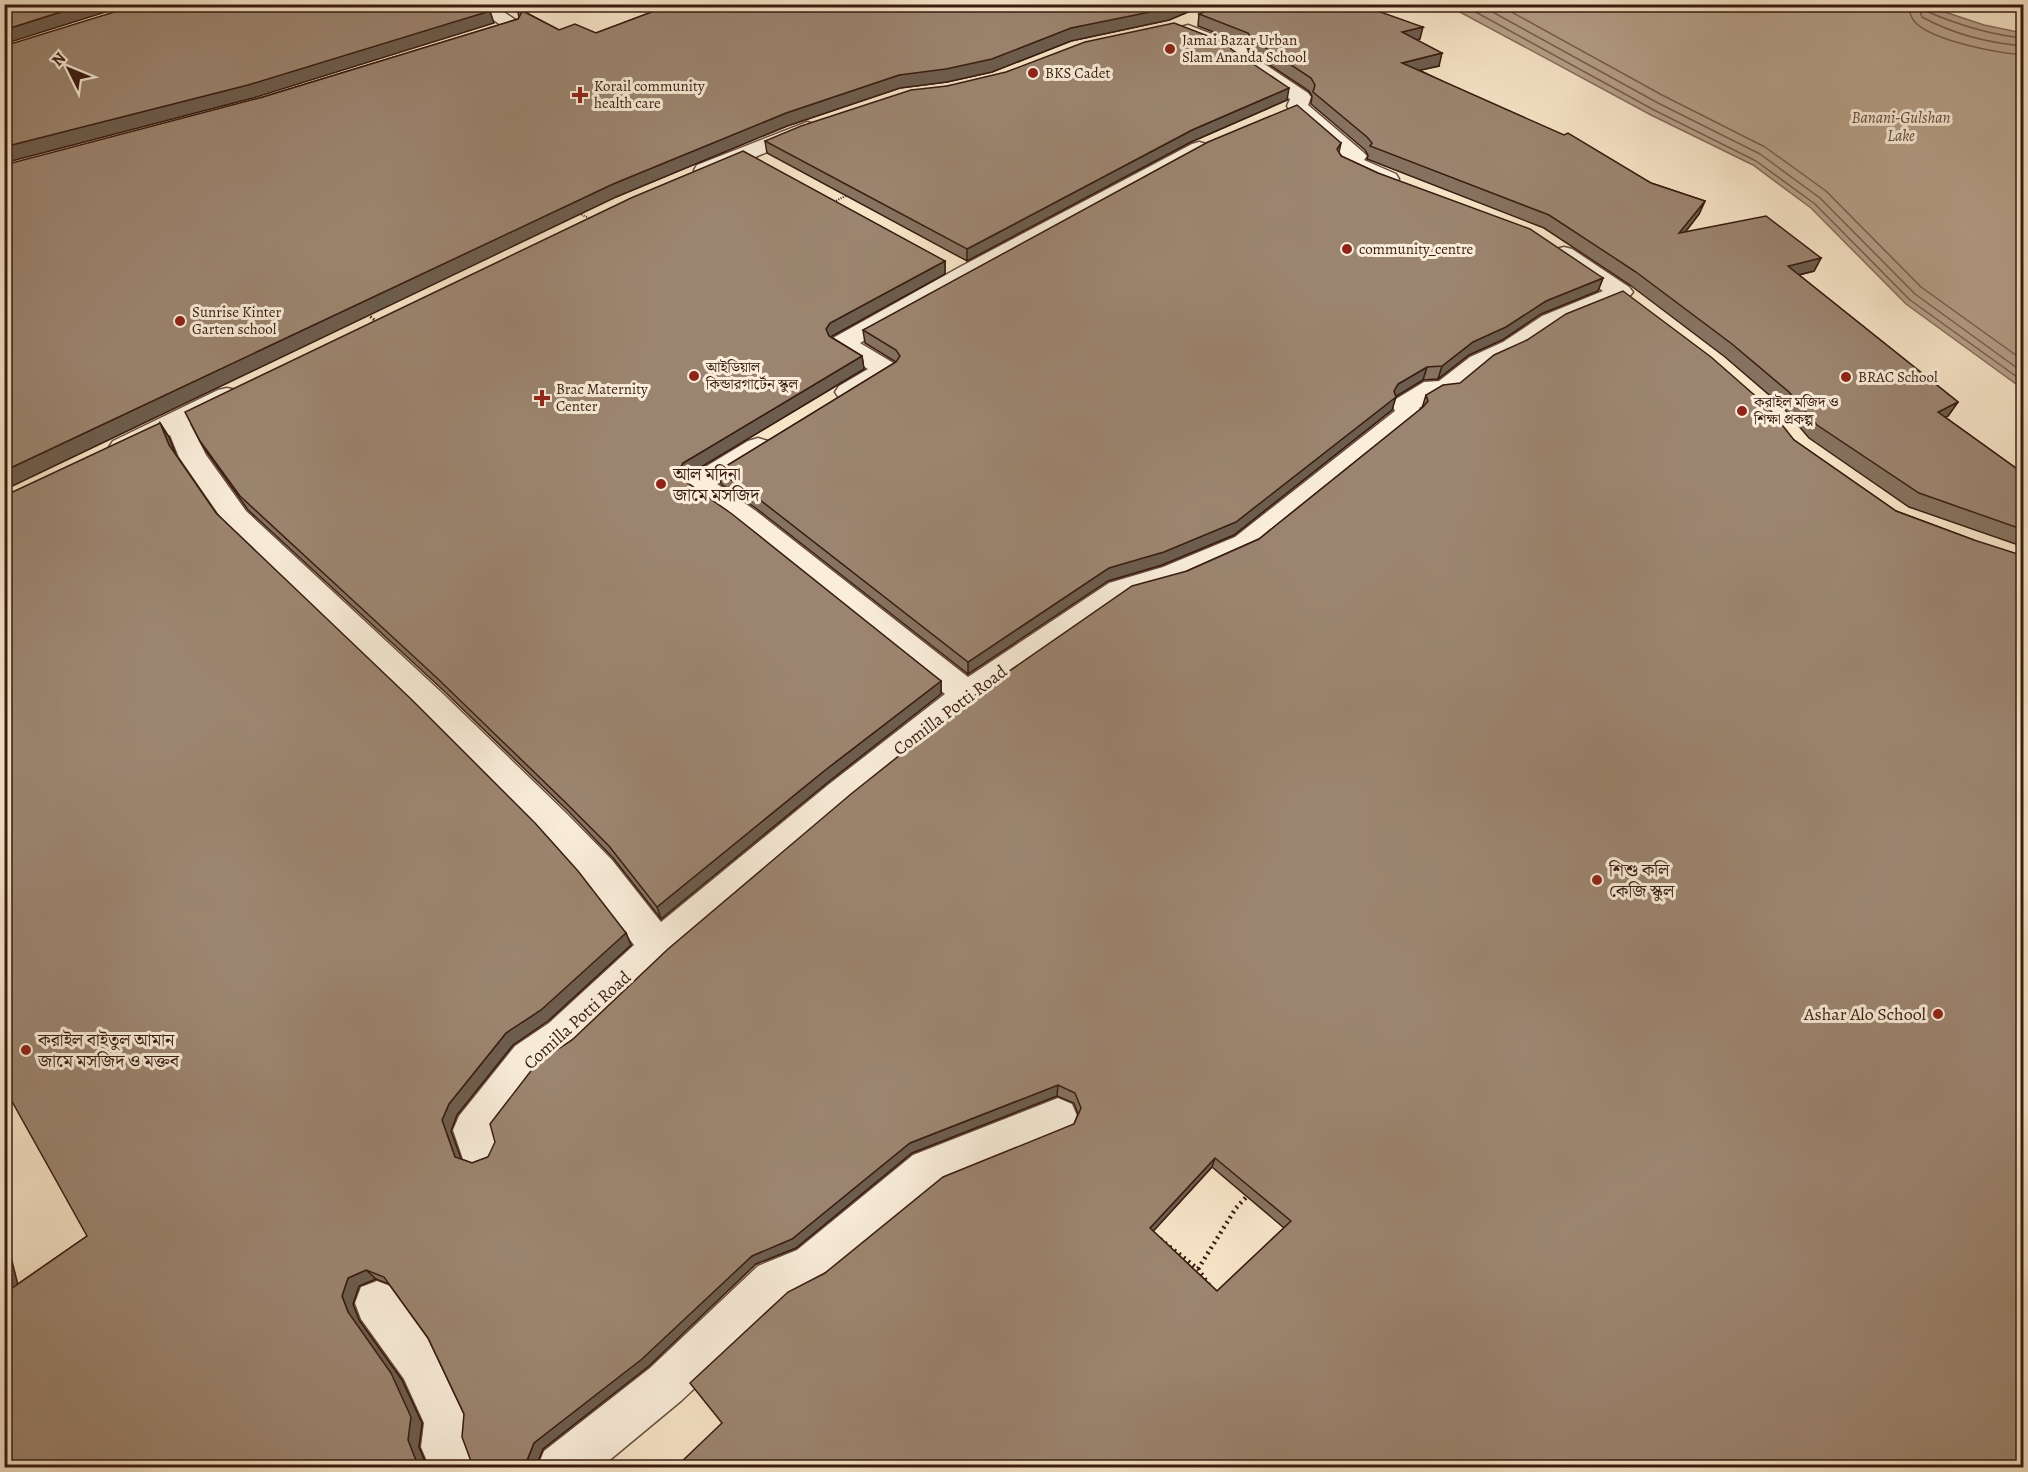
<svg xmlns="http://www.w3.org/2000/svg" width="2028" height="1472" font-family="Alegreya,'Noto Serif Bengali',serif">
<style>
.water{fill:#b6a18a;stroke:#846c5a;stroke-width:1.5}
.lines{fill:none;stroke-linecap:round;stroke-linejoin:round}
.shore{stroke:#785e4e;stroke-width:1.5}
.minor-casing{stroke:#684e3f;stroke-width:3}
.path-far2{stroke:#391c11;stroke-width:2;stroke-dasharray:1 1.5;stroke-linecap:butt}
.path-far1{stroke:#391c11;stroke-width:3;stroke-dasharray:1.5 2;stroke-linecap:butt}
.path{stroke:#391c11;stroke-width:4.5;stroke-dasharray:2 4;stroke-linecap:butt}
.minor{fill:#faeedb;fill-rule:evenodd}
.wall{fill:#867260;stroke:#391c11;stroke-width:1.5;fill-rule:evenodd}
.shaded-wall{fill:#6d5d4e;stroke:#391c11;stroke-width:1.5}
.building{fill:#9c8570;stroke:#391c11;stroke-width:1.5;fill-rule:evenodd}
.poi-dot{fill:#8f2418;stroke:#faeedb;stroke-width:2}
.labels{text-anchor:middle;stroke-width:6;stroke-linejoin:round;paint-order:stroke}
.far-poi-label{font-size:15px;fill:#391c11;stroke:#faeedb;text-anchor:start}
.far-water-label{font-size:16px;font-style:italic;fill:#654b3b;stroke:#faeedb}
.poi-label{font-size:18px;fill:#391c11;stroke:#faeedb;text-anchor:start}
.street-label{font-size:18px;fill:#391c11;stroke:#faeedb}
</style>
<rect width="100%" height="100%" fill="#f7e5c8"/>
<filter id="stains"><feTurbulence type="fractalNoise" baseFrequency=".00333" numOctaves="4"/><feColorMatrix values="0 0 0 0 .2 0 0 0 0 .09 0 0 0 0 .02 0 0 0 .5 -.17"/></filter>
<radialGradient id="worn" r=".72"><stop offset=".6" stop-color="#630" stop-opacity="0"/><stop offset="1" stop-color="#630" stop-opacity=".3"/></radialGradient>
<path class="water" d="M1447 5H1924L1984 25 2023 33V389L1906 304 1811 208 1753 165 1651 115Z"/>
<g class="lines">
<g class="shore">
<path d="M1461 4 1654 110 1756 161 1815 204 1910 300 2024 382"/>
<path d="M1478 4 1658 103 1760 154 1820 198 1915 294 2024 373"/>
<path d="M1497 4 1662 95 1765 147 1826 191 1921 287 2024 361"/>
<path d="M1908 4C1909 10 1910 16 1914 21 1931 41 1998 53 2024 55"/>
<path d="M1917 4 1922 17C1953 34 1988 43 2024 46"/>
<path d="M1925 4 1928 12C1959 25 1990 35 2024 38"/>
</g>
<defs>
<g id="minor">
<path d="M469 4H492L523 25 521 29H507Z"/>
<path d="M1188 25 1246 47 1248 53 1308 93 1311 97 1308 105 1363 152 1367 156 1364 160 1396 174 1399 179 1396 184C1378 188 1357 173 1340 166L1337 161 1342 155 1290 110 1287 106 1290 99 1231 59 1229 54 1181 35 1179 31 1181 27Z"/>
<path d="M807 122 814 124 817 128 814 132 713 175 705 176 697 175 694 170 697 165Z"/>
<path d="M1199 142 1206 144 1209 148 1206 152 974 278 860 343 895 364 899 369 895 374C878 385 859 403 839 398L835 392 839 386 868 369 833 348 830 343 833 338 958 268 1192 144Z"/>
<path d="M1564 247 1572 249 1629 287 1633 292 1629 297 1560 326 1521 352 1488 367 1454 395 1438 396 1419 408 1422 413 1418 419 1255 551 1184 582 1130 598 978 703 852 805 671 959 577 1049 543 1072 496 1134 501 1151 495 1165 480 1171 465 1165 453 1130 459 1116 515 1046 549 1023 634 945 586 882 543 834 420 711 226 525 179 457 170 435 133 453 123 456 113 453 109 447 113 441 218 390 227 388 236 390 240 396 236 402 190 424 206 455 246 511 442 693 567 814 612 860 661 922 828 785 945 694 736 525 687 490 683 484 687 478 748 441 758 438 768 441 772 447 768 453 717 484 756 511 968 677 1109 583 1163 567 1235 537 1395 411 1392 405 1396 399 1424 382 1439 381 1470 357 1503 342 1542 316 1603 291 1556 259 1552 254 1556 249Z"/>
<path d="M1058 1098 1072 1104 1078 1118 1072 1132 943 1185 827 1280 790 1298 682 1400 600 1468H537L544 1451 650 1368 758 1266 797 1250 913 1155Z"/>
<path d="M377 1281 393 1287 436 1347 472 1422 469 1444 480 1468H430L421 1447 424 1423 404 1379 361 1319 355 1303 361 1287Z"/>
</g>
</defs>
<use href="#minor" class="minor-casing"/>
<g class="path-far2">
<path d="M834 202 849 194"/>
<path d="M577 212 592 220"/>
</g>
<path class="path-far1" d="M365 312 378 323"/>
<g class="path">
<path d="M1160 1239 1198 1269 1209 1285"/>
<path d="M1198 1269 1236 1208 1250 1193"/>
</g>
<use href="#minor" class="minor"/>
</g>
<g class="wall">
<path d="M673 4H1207L1169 20 1071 41 992 72 947 82 900 88 787 126 616 197 263 97 518 19 519 17 517 8 559 30 596 33Z"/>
<path d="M1199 14 1420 39 1417 40 1439 66 1419 70 1651 183 1705 201 1699 214 1685 232 1821 258 1814 271 1799 275 1958 402 1948 416 1945 417 2024 474V547L1909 507 1809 438 1781 405 1725 357 1630 285 1544 228 1367 159 1368 155 1365 150 1311 104 1312 96 1309 91 1250 52 1247 45 1198 26Z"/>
<path d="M1231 49 1287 100 1191 142 967 261 767 153 765 141 947 86Z"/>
<path d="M1341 143 1339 152 1341 156 1603 278 1598 291 1541 314 1502 340 1469 355 1438 379 1423 380 1395 397 1392 410 1234 535 1162 565 1108 581 968 674 757 509 721 484 718 471 896 362 865 343 863 330Z"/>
<path d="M945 261V274L832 336 831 337 862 356 864 369 686 476 684 480 941 681V694L827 783 661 919 614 859 569 812 444 691 248 510 208 454 200 441Z"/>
<path d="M1426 395 1794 440 1896 511 1974 540 2024 1467 722 1423 825 1273 1074 1124 1078 1114 1074 1103 1057 1096 912 1153 796 1248 756 1264 649 1366 543 1449 537 1463H594L600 1467H4L18 1284 87 1236 160 423 169 437 176 455 216 513 626 933 631 945 548 1021 513 1045 457 1115 451 1131 461 1159 472 1163 488 1157 572 1040 1187 571 1259 539 1422 408ZM1212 1167 1284 1228 1217 1291 1153 1231ZM376 1279 389 1284 428 1338 464 1414 472 1464 426 1463 419 1447 422 1423 402 1380 359 1320 353 1304 359 1286Z"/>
</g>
<g class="shaded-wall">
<path d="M86 4H131L4 44V30Z"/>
<path d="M1178 4H1207L1169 20 1071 41 992 72 947 82 900 88 787 126 616 197 4 490V471L613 184 786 113 899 75 1071 28Z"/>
<path d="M490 11 494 23 253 98 4 163V147Z"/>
<path d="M1423 27 1420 39 1399 44 1402 32Z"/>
<path d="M1442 53 1439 66 1399 75 1402 63Z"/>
<path d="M1289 88 1287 100 1191 142 967 261V249L1192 130Z"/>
<path d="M1705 201 1699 214 1674 247 1679 233Z"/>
<path d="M1821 258 1814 271 1781 279 1788 266Z"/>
<path d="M945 261V274L832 336 828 342 826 329 830 323Z"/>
<path d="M1603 278 1598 291 1541 314 1502 340 1469 355 1438 379 1442 366 1473 342 1546 301Z"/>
<path d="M862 356 864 369 686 476 681 485 678 472 683 463Z"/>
<path d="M1427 367 1423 380 1395 397H1396L1392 410 1234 535 1162 565 1108 581 968 674V662L1109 568 1394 391 1398 384Z"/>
<path d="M1958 402 1948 416 1929 425 1938 412Z"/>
<path d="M160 423 169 437 177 458 169 445Z"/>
<path d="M941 681V694L827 783 661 919 657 907 824 771Z"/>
<path d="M626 933 631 945 548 1021 513 1045 457 1115 451 1131 464 1167 455 1157 442 1120 449 1104 506 1033Z"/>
<path d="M1058 1085 1057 1096 912 1153 796 1248 756 1264 649 1366 543 1449 536 1467 526 1463 534 1443 752 1256 910 1143Z"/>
<path d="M1215 1158 1212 1167 1148 1237 1150 1228Z"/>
<path d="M4 1229 22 1301 5 1293Z"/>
<path d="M366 1270 376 1279 359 1286 353 1304 359 1320 402 1380 422 1423 419 1447 427 1467 417 1463 348 1312 342 1296 348 1278Z"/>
</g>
<g class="building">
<path d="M4 4H86L4 30Z"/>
<path d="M140 4H481L490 11 248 85 4 147V46Z"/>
<path d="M673 4H1178L1170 8 1071 28 992 59 946 69 899 75 786 113 613 184 4 471V165L263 97 518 19 522 12 517 8 559 30 575 24 596 33Z"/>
<path d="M1223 4H1358L1423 27 1402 32 1442 53 1402 63 1564 135 1568 133 1651 183 1705 201 1679 233 1766 216 1821 258 1788 266 1958 402 1938 412 2024 474V530L1919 493 1817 425 1789 392 1732 344 1636 272 1549 215 1370 146 1372 143 1367 137 1313 92 1315 85 1311 78 1252 39 1248 33 1199 14Z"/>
<path d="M1174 23 1229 44 1231 49 1289 88 1192 130 967 249 765 141 801 126 911 90 947 86 1006 72 1085 42Z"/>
<path d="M1297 105 1341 143 1337 149 1341 156 1378 173 1530 229 1603 278 1546 301 1506 327 1473 342 1442 366 1427 367 1398 384 1394 391 1396 397 1236 522 1164 552 1109 568 968 662 755 496 718 471 896 362 900 356 896 350 863 330 1208 142Z"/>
<path d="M743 151 945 261 830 323 826 329 829 336 862 356 683 463 678 472 682 479 732 514 941 681 824 771 657 907 609 846 563 800 437 678 240 496 200 441 185 412 631 198Z"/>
<path d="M1623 291 1711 357 1768 407 1794 440 1896 511 1974 540 2024 556V1467H676L722 1423 690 1383 788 1292 825 1273 943 1177 1074 1124 1081 1108 1075 1093 1058 1085 910 1143 792 1239 752 1256 642 1359 534 1443 526 1463H594L598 1467H4V1292L5 1293 87 1236 4 1087V496L160 423 169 445 216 513 411 699 535 823 578 871 626 933 541 1010 506 1033 449 1104 442 1120 455 1157 472 1163 488 1157 495 1142 490 1124 537 1063 572 1040 668 949 851 794 979 692 1132 586 1187 571 1259 539 1423 407 1428 401 1426 395 1443 385 1460 383 1494 355 1527 340 1566 314ZM1215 1158 1291 1221 1217 1291 1150 1228ZM366 1270 384 1277 428 1338 464 1414 462 1437 472 1464 417 1463 408 1440 411 1417 391 1373 348 1312 342 1296 348 1278Z"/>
</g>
<g class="poi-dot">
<circle cx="1170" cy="49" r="6"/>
<circle cx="1033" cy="73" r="6"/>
<path d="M577 86h6v6h6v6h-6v6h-6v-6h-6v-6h6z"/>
<circle cx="1347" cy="249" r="6"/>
<circle cx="180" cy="321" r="6"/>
<circle cx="694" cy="376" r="6"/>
<circle cx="1846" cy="377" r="6"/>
<path d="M539 389h6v6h6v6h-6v6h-6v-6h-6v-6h6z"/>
<circle cx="1742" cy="411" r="6"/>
<circle cx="661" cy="484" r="6"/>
<circle cx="1597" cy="880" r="6"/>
<circle cx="1938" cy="1014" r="6"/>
<circle cx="26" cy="1050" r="6"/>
</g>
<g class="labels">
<g class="far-poi-label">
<text x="1182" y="45">Jamai Bazar Urban<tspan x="1182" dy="17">Slam Ananda School</tspan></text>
<text x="1045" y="78">BKS Cadet</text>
<text x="594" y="91">Korail community<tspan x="594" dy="17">health care</tspan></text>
<text x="1359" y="254">community_centre</text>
<text x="192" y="317">Sunrise Kinter<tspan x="192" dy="17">Garten school</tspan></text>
<text x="706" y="372">আইডিয়াল<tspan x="706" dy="17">কিন্ডারগার্টেন স্কুল</tspan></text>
<text x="1858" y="382">BRAC School</text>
<text x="556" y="394">Brac Maternity<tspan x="556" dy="17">Center</tspan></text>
<text x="1754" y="407">করাইল মজিদ ও<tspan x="1754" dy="17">শিক্ষা প্রকল্প</tspan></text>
</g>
<g class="far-water-label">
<text x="1901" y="123">Banani-Gulshan<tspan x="1901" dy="18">Lake</tspan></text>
</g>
<g class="poi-label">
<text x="673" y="480">আল মদিনা<tspan x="673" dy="21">জামে মসজিদ</tspan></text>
<text x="1609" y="876">শিশু কলি<tspan x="1609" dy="21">কেজি স্কুল</tspan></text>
<text x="1926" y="1020" text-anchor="end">Ashar Alo School</text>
<text x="38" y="1046">করাইল বাইতুল আমান<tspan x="38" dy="21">জামে মসজিদ ও মক্তব</tspan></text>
</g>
<g class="street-label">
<text transform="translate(950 710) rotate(-37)" y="6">Comilla Potti Road</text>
<text transform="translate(577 1020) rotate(-42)" y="6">Comilla Potti Road</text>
</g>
</g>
<rect width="2028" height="1472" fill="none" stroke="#f7e5c8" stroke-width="24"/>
<rect x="6" y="6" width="2016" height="1460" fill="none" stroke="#391c11" stroke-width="3"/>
<rect x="12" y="12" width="2004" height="1448" fill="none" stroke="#391c11" stroke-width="1.5"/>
<g transform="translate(69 69) rotate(313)" stroke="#faeedb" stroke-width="4.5" paint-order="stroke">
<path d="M0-4.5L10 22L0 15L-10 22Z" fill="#391c11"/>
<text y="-9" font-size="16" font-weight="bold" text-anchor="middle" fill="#391c11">N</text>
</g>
<rect width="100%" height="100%" filter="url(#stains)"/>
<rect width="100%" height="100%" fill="url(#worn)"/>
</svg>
